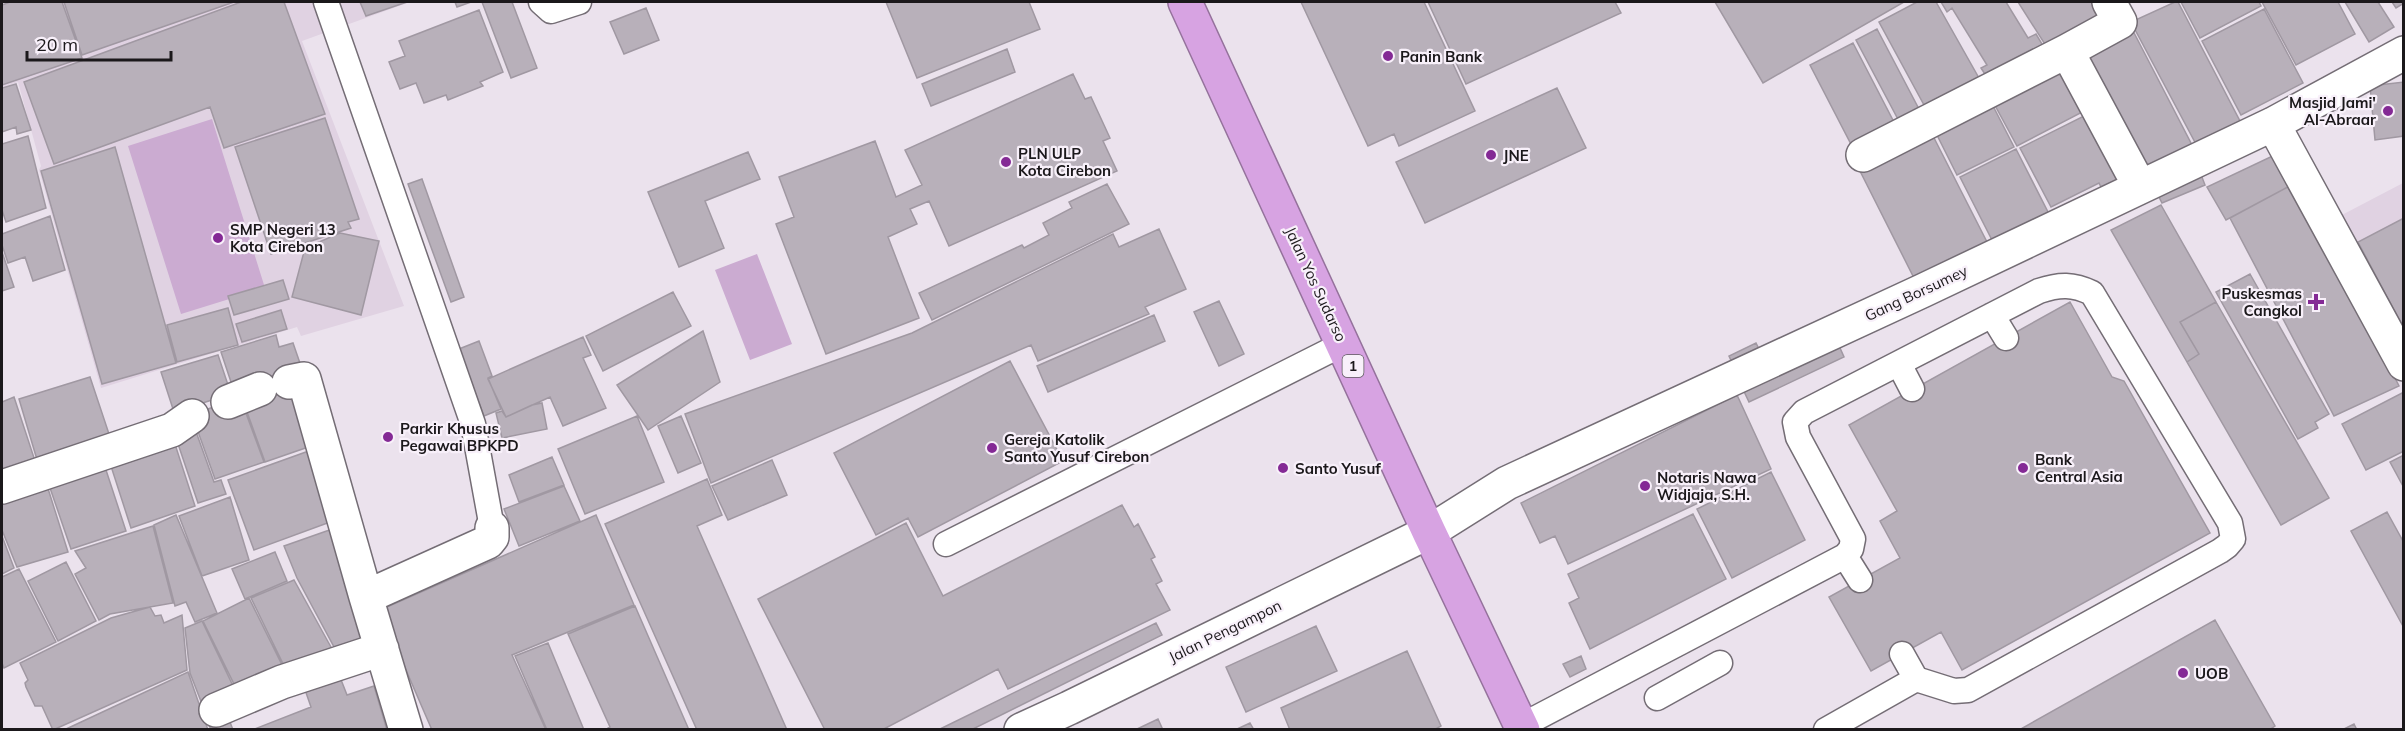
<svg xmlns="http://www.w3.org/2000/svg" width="2405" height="731" viewBox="0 0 2405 731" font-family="Mulish,sans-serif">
<rect width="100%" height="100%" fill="#ebe2ed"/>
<path fill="#e0d2e2" d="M2 2H410L302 41 404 306 301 336 297 327 101 388 39 170 41 166 18 82 2 87Z
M2403 183V336L2338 217Z"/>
<path fill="#cbabd1" d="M212 119 265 288 181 314 128 146Z
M757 254 792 344 750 360 715 270Z"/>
<path fill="#b8b0ba" stroke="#a098a2" stroke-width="1.5" d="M10 2H62L82 58 2 85V5Z
M64 2H234L82 55Z
M241 2H284L325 114 224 148 210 107 54 164 24 82Z
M360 2H407L366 16Z
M455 2H471L457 7Z
M482 2H512L537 68 511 78Z
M886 2H1029L1040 29 917 78Z
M1301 2H1424L1475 111 1399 146 1394 134 1368 146Z
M1428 2H1615L1621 13 1466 84Z
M1715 2H1904L1763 83Z
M1917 2H1936L1984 87 1930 116 1879 22Z
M1941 2H2006L2028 38 2036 34 2045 49 1990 82 1981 68 1987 65 1952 8 1947 12Z
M2018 2H2099L2106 15 2048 49Z
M2175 2H2178L2241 123 2197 146 2131 22Z
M2181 2H2259L2261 6 2200 38Z
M2262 2H2338L2355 34 2296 65Z
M2345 2H2378L2394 27 2369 42Z
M2392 2H2404V3L2396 8Z
M646 8 659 40 624 54 610 22Z
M2264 9 2303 83 2241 115 2202 41Z
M479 10 503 72 480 82 483 86 448 100 446 95 424 103 416 83 400 89 389 62 405 56 399 41Z
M2131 27 2193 147 2138 175 2076 57Z
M1877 29 1921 113 1900 123 1856 40Z
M1853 43 1897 128 1854 150 1810 65Z
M1007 49 1015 72 931 106 922 84Z
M2067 59 2092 107 2017 146 1991 98Z
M1073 74 1085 99 1091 97 1110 138 1103 141 1117 171 949 246 929 201 910 209 917 224 888 237 919 318 826 354 776 224 794 217 779 177 875 141 896 197 922 185 905 150Z
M2404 82V136L2375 140 2370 86Z
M16 84 31 130 17 134 16 127 2 132V88Z
M1557 88 1586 148 1425 223 1396 162Z
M1991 102 2014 147 1957 175 1934 129Z
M2094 111 2128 178 2103 191 2099 183 2051 207 2020 148Z
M325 118 359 219 348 222 351 228 271 254 235 147Z
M1931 132 1989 246 1916 282 1859 169Z
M28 136 46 208 6 222 2 210V144Z
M115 147 176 363 102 384 41 171Z
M2016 149 2050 216 1994 244 1960 177Z
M748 152 760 179 705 201 724 248 679 267 648 192Z
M2281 152 2297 182 2226 220 2207 187Z
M2200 172 2205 185 2162 203 2156 191Z
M422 179 464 297 451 302 408 184Z
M2297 182 2399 386 2334 416 2230 218Z
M1107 184 1129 224 932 320 919 293 1022 245 1024 248 1049 235 1043 223 1072 208 1069 202Z
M2161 205 2216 302 2180 322 2199 354 2187 362 2111 230Z
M50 216 65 270 33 281 25 257 8 263 2 245V234Z
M2404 218V329L2358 242Z
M1159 229 1186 289 1145 307 1149 314 1038 361 1031 345 711 483 685 414 912 333 1113 234 1119 247Z
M340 233 379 241 361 315 292 297 305 248Z
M2 252 14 287 2 291Z
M2250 274 2329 414 2315 422 2318 428 2298 439 2216 292Z
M283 280 289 299 234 315 228 296Z
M673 292 691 326 603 371 586 336Z
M1219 301 1244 354 1219 366 1194 312Z
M2070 302 2112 377 2124 381 2210 533 1962 670 1941 632 1871 671 1829 597 1900 558 1880 521 1897 511 1849 425Z
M2216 302 2329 498 2281 525 2187 362 2199 354 2180 322Z
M228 308 238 345 177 362 167 325Z
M281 310 287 329 242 342 236 324Z
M1154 315 1165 341 1048 392 1037 366Z
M703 331 720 382 648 430 617 385Z
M276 335 279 347 293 343 302 369 234 391 221 352Z
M583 337 591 355 583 358 606 408 563 426 550 397 506 417 488 379Z
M1836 339 1844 357 1749 402 1741 385Z
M479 341 492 376 488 378 501 409 484 416 459 349Z
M1756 343 1762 355 1735 369 1729 356Z
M218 355 231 394 174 412 161 372Z
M1010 361 1063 461 918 537 908 518 876 535 834 453Z
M286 375 317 444 265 462 242 398 258 385Z
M90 377 111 440 38 463 19 399Z
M2404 392V451L2366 470 2342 424Z
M1737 395 1771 469 1568 564 1555 536 1540 543 1521 503Z
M14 397 37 467 2 479V402Z
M240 397 264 462 215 479 192 415Z
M542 403 547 429 502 438 496 413 502 411 506 417 532 405Z
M637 416 664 482 585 514 558 449Z
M681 416 701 463 678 473 658 426Z
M194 426 214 482 221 480 226 494 198 503 174 432Z
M173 438 195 506 131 528 109 460Z
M317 448 341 518 254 550 228 480Z
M2404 455V488L2390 462Z
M552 457 564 485 519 502 509 475Z
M772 460 787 495 728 520 712 486Z
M105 467 126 531 71 549 49 485Z
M1771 472 1805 540 1732 578 1697 509Z
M45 479 68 552 17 567 2 530V493Z
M707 479 722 515 697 526 787 730H697L605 524Z
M564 486 580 521 519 546 504 509Z
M230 497 249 560 202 576 179 516Z
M1122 505 1134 527 1138 524 1155 557 1151 559 1162 581 1156 584 1170 610 1008 689 998 669 882 730H825L758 599 906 523 943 596Z
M2387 512 2404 543V628L2351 531Z
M1693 514 1726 579 1590 649 1569 603 1579 598 1568 574Z
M176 515 217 613 195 622 186 602 175 606 154 525Z
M596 515 634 605 512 655 546 730H432L380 610Z
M153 526 173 603 110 614 99 620 75 574 86 568 75 551Z
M338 527 378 646 340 658 297 578 284 546Z
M2 536 14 568 2 574Z
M275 552 287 581 245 599 232 569Z
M66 562 96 621 58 641 28 581Z
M19 569 56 642 4 668 2 663V577Z
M294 580 337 658 289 676 251 598Z
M249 598 284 669 237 690 203 621Z
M635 606 689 730H605L610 727 568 634Z
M150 607 155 616 161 615 164 623 182 615 187 670 53 730 42 706H35L26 687 25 683 28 680 20 663 111 618Z
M2215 620 2275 726 2269 730H2019Z
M202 621 234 688 202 704 190 673 185 628Z
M1156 623 1162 635 971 730H938Z
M1316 626 1337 671 1246 712 1226 667Z
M548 643 584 730H547L515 656Z
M1407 651 1441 726 1434 730H1290L1281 708Z
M1581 656 1586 669 1570 677 1563 664Z
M188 672 208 730H64Z
M338 672 347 695 374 686 387 730H252L311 707 303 684Z
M227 714 233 730H211L208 722Z
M1158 719 1163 730H1135Z
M1250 723 1254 730H1235Z
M2354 724 2357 730H2342Z"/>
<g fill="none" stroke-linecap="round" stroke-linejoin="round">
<defs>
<path id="lane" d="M326 2 473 424 492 528
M541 2 551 11 579 2
M1992 315 2006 338
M1899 364 1912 389
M946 544 1343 344
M1845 556 1860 580
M1657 698 1720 663
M1521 726 1845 556 1851 549 1853 539 1798 437 1795 422 1804 412 2039 291C2060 284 2073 284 2092 293L2230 523 2233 539 2227 546 2220 551 1968 690 1954 691 1916 679 1902 654
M1826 730 1916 679"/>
<path id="street" d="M2109 2 2120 22 2067 51 2140 187
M2273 124 2404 364
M1863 155 2067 51
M289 382 304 379 366 597 406 730
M228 402 260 389
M2 487 172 430 192 416
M366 597 488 542 492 537V528
M216 710 282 682 382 649
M1021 730 1069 708 1429 532 1507 483 1922 291 2273 124 2404 53"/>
<path id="highway" d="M1185 2 1429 532 1523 730"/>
</defs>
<use href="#lane" stroke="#746d75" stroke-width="27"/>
<use href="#street" stroke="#746d75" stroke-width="36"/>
<use href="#highway" stroke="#95729c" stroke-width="36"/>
<use href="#lane" stroke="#fff" stroke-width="24"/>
<use href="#street" stroke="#fff" stroke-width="33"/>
<use href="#highway" stroke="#d7a3e2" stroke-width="33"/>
</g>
<g fill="#842995" stroke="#f8f0fa" stroke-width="2">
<circle cx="1388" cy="56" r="6"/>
<circle cx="2388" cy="111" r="6"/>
<circle cx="1491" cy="155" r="6"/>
<circle cx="1006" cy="162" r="6"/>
<circle cx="218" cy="238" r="6"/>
<path d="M2313 293h6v6h6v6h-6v6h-6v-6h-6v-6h6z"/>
<circle cx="388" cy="437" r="6"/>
<circle cx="992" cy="448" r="6"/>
<circle cx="1283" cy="468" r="6"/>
<circle cx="2023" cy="468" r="6"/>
<circle cx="1645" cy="486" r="6"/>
<circle cx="2183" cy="673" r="6"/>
</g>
<g text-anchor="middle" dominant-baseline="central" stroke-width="4.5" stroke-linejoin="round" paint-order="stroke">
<rect fill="#f8f0fa" stroke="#5d595e" stroke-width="1.5" x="1342.5" y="355" width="21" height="22" rx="4.5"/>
<g font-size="14" font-weight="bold" fill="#1b181b">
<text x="1353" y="366">1</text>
</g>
<g font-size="15" font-weight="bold" fill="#1b181b" stroke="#f8f0fa" text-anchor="start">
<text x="1400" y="56">Panin Bank</text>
<text x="2376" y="102" text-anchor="end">Masjid Jami'<tspan x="2376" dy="17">Al-Abraar</tspan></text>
<text x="1018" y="153">PLN ULP<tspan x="1018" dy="17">Kota Cirebon</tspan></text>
<text x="1503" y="155">JNE</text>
<text x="230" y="229">SMP Negeri 13<tspan x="230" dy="17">Kota Cirebon</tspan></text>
<text x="2302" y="293" text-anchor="end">Puskesmas<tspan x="2302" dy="17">Cangkol</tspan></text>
<text x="400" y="428">Parkir Khusus<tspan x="400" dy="17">Pegawai BPKPD</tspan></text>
<text x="1004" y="439">Gereja Katolik<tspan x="1004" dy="17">Santo Yusuf Cirebon</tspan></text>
<text x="2035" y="459">Bank<tspan x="2035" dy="17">Central Asia</tspan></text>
<text x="1295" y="468">Santo Yusuf</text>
<text x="1657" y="477">Notaris Nawa<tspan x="1657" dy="17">Widjaja, S.H.</tspan></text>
<text x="2195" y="673">UOB</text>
</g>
<g font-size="15" fill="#1b181b" stroke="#f8f0fa">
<text transform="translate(1316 284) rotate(65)">Jalan Yos Sudarso</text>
<text transform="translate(1916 293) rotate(-25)">Gang Borsumey</text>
<text transform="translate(1225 631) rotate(-26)">Jalan Pengampon</text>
</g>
</g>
<rect width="2405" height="731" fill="none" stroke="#1b181b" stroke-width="6"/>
<path d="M27 51v9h144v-9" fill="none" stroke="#1b181b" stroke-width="3"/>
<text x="36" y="51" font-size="18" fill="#1b181b" stroke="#f8f0fa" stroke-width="4.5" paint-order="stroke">20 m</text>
</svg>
